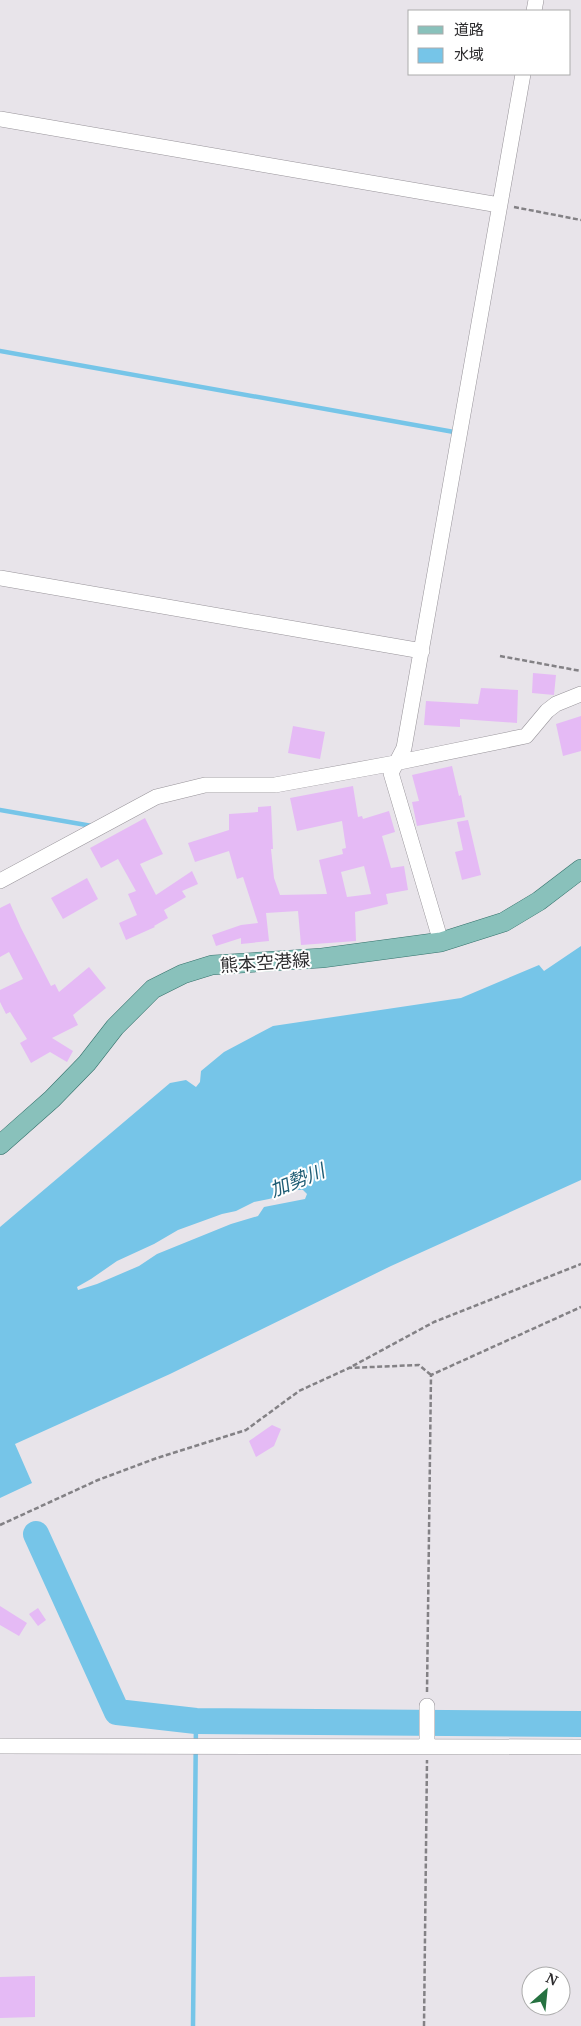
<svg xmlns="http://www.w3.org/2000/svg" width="581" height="2026" viewBox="0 0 581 2026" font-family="'Noto Serif','Noto Sans JP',serif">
<rect width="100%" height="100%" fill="#e8e4ea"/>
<path fill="#76c5e8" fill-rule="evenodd" d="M581 946V1180L391 1266 170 1374 15 1444 32 1483 0 1498V1227L170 1083 186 1080 196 1087 200 1082 201 1071 224 1052 273 1026 461 998 539 965 544 971ZM298 1190H303L307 1194 305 1199 264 1207 258 1216 231 1224 157 1254 139 1266 97 1284 78 1290 77 1287 91 1279 117 1261 154 1244 178 1230 222 1214 236 1211 254 1202 269 1199 282 1195 287 1191Z"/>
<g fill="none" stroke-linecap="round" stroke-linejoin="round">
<path stroke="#76c5e8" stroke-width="4.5" d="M0 351 454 432
M0 810 92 826
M193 2026 196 1721"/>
<path stroke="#76c5e8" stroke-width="26" d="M36 1534 117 1712 196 1721 581 1724"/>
</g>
<path fill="#e5baf5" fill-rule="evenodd" d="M533 673 556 675 554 695 532 693Z
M481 688 518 690 517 723 460 719V727L424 725 426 701 478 704Z
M581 716V751L563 756 556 724Z
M293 726 325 732 320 759 288 753Z
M452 766 459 796 461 795 465 817 417 826 412 802 419 801 412 775Z
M353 786 358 817 362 816 363 819 389 811 395 832 382 836 391 868 404 866 408 890 386 894 388 904 355 912 356 941 301 945 298 911 266 913 269 941 241 944V938L216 946 212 935 241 925 258 923 243 877 237 879 229 851 195 862 188 843 229 830V814L258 812V807L271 806 273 849H271L274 878 280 895 327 894 319 860 343 854 342 849 346 848 342 821 297 831 290 798ZM364 866 371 894 347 897 341 872Z
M145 818 163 854 140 864 156 895 192 871 198 884 182 891 186 897 164 910 168 918 154 926 155 927 126 940 119 923 137 915 128 894 136 891 118 859 101 868 90 848Z
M468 820 481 875 462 880 455 852 463 850 457 822Z
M87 878 98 899 63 919 51 898Z
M10 903 21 928 51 986 55 984 59 992 89 967 106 988 73 1015 78 1025 52 1038 73 1051 67 1062 50 1052 31 1063 20 1043 27 1039 10 1012 6 1014 0 1002V990L23 979 9 952 0 957V908Z
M272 1425 281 1429 274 1446 256 1457 249 1441Z
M0 1606 27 1623 19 1636 0 1625Z
M38 1608 46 1620 38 1626 29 1614Z
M35 1976V2017L0 2018V1977Z"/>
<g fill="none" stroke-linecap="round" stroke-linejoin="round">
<defs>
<path id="minor" d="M534 11 536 0
M0 119 499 205
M0 578 422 651
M0 881 156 797 205 785H275L395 763 526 736 547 711 556 704 581 694
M441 942 391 773 404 748 523 74
M427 1706V1746
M0 1746 581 1747"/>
<path id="major" d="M0 1145 52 1099 87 1063 115 1027 153 989 183 974 212 965 322 958 441 942 504 922 539 901 581 869"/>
</defs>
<use href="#minor" stroke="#98949a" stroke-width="16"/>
<use href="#major" stroke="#35726c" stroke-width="20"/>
<path stroke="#838185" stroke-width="2.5" stroke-dasharray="5 2.5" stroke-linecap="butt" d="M514 207 581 220
M500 656 581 671
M431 1375 419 1365 349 1368 434 1322 581 1264
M0 1525 98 1480 157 1458 246 1430 299 1391 349 1368
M427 1692 431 1375 581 1307
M424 2026 427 1760"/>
<use href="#minor" stroke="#fff" stroke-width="15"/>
<use href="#major" stroke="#89c1bb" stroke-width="19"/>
</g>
<g text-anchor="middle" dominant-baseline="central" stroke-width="4" stroke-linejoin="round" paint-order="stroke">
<g font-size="18" fill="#2d2c2e" stroke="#fff">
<text transform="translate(265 962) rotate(-4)">熊本空港線</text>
</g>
<g font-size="19" font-style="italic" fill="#1f5d75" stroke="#fff">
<text transform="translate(297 1180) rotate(-22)">加勢川</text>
</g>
</g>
<rect x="408" y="10" width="162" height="65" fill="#ffffff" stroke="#ababab"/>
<rect x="418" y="26" width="25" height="8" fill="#89c1bb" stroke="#ababab"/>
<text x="454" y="35" font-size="15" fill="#2d2c2e">道路</text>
<rect x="418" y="48" width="25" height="15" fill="#76c5e8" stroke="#ababab"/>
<text x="454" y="60" font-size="15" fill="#2d2c2e">水域</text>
<g transform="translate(546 1991) rotate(27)"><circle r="24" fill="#ffffff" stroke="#ababab"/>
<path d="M0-4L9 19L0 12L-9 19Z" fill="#267241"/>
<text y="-8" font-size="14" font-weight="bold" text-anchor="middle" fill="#2d2c2e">N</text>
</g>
</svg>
